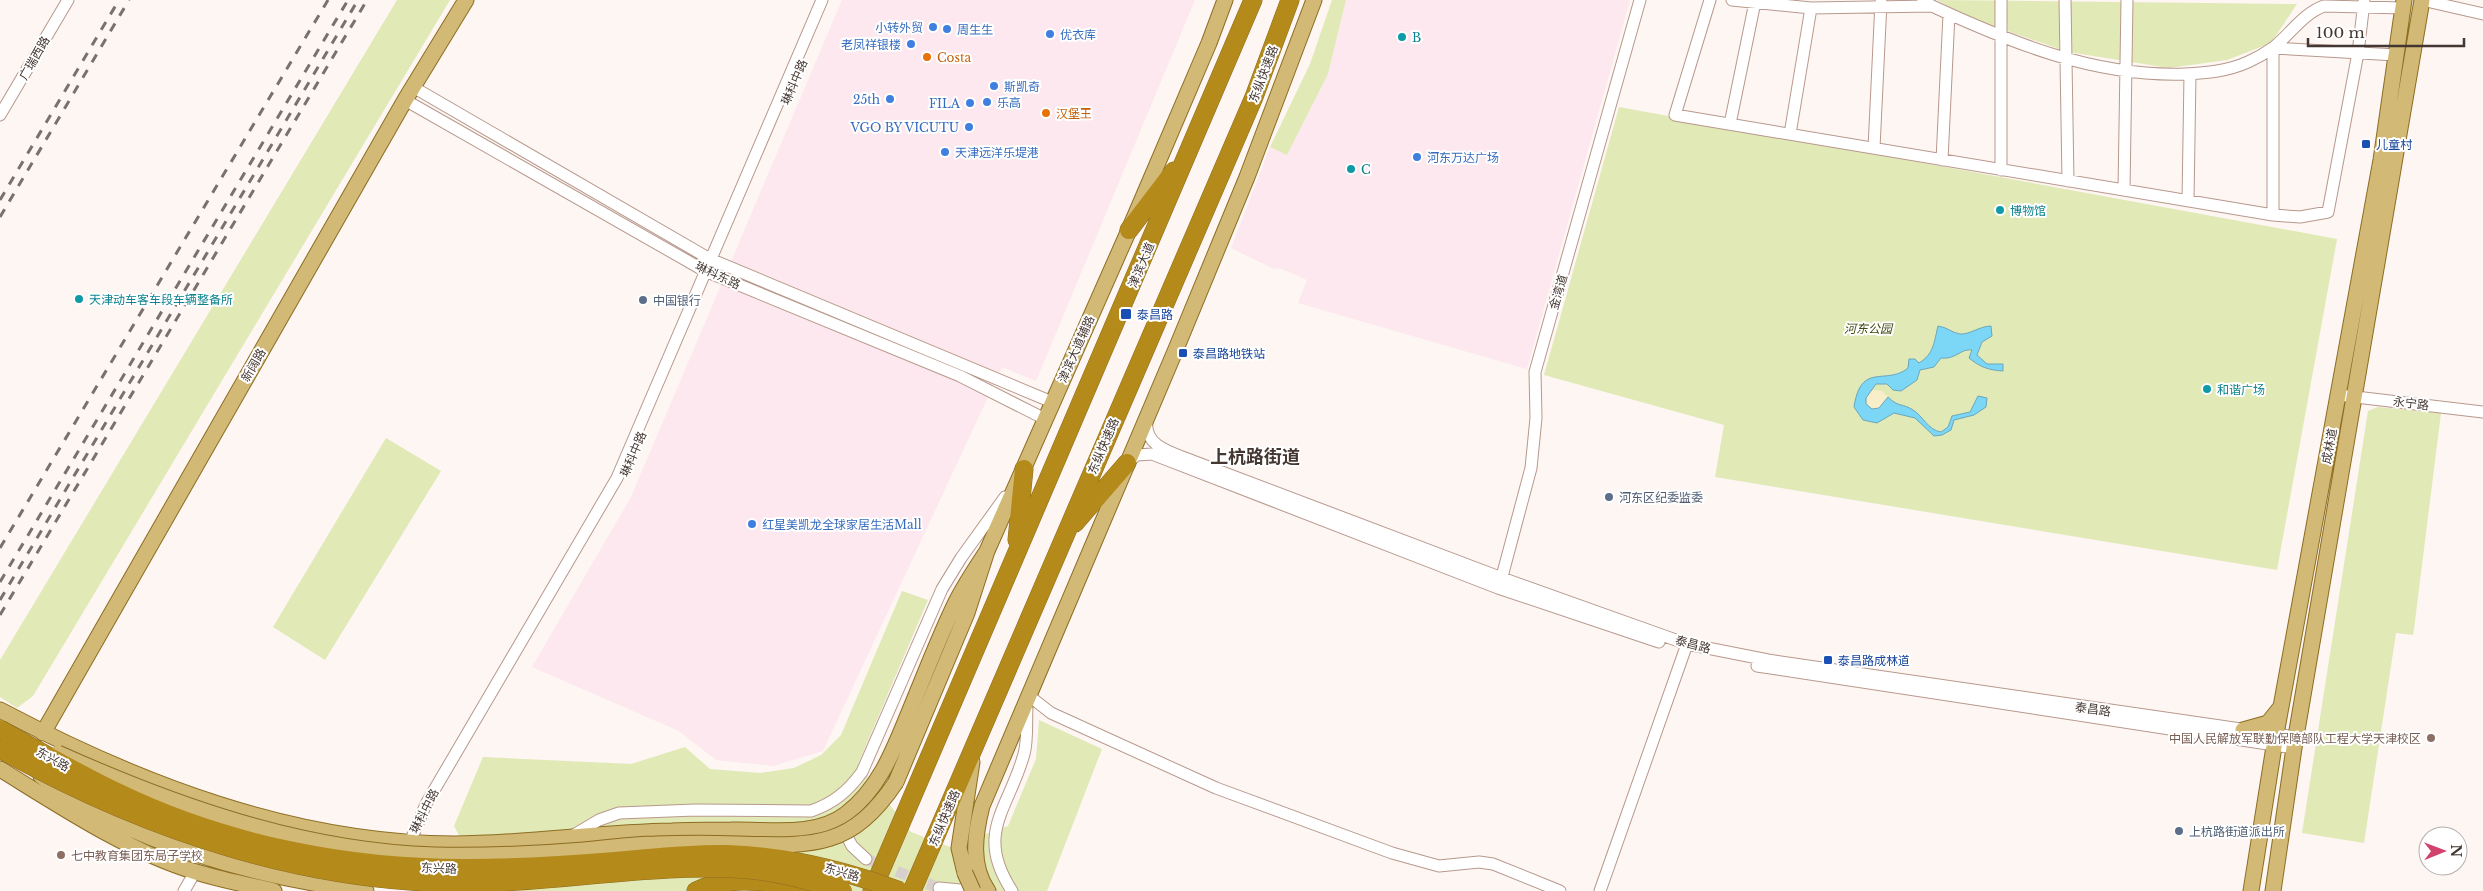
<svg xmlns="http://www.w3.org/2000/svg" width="2483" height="891" viewBox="0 0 2483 891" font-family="'Libre Baskerville','Noto Sans SC',serif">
<rect width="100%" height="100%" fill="#fdf6f3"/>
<path fill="#fce8ee" d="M842 0H1195L1036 381 1002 367 823 751 773 766 716 760 679 731 532 667 631 497Z
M1346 0H1630L1527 369 1298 303 1307 280 1282 269 1272 268 1231 248 1270 147 1287 155 1328 74Z"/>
<path fill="#e1e9b6" d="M397 0H450L33 696 17 708 0 697V660Z
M1332 0H1346L1328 74 1287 155 1270 147 1310 64Z
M1937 0 2297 4 2271 43 2227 60 2169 68 2068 52 1967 17Z
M1619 107 2337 239 2277 570 1715 477 1724 425 1544 375Z
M2378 407 2441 413 2414 629 2413 635 2396 633 2364 843 2302 833 2368 411Z
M386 438 441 471 325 660 273 627Z
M902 591 928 600 858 764 911 832 950 847 1008 826 1036 759 1039 720 1102 749 1047 891H489L454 826 483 757 631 764 685 747 710 769 760 773 794 768 821 755 841 735Z"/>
<path fill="#f8eec9" d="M1871 390 1882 391 1888 397 1879 408 1872 409C1864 402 1866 399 1871 390Z"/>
<path fill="#7cd6f6" stroke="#6ba6bb" d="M1938 326C1947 327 1952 333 1960 334 1969 335 1980 326 1991 326L1992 336 1982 342 1977 355 1987 364H2003V371C1988 370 1980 367 1969 358L1972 350C1961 348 1956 360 1941 358L1934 367 1920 370 1917 380 1901 391 1893 390 1887 384H1876L1866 398V404L1872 409 1879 408 1888 397C1899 408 1903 403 1913 410 1923 416 1928 430 1941 432L1948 427 1952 416 1970 412 1978 396 1987 398 1986 407 1974 415 1954 420 1951 430 1942 435 1934 436 1915 418 1894 413 1877 423 1863 420 1854 407C1861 361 1886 386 1908 368L1909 359H1915L1919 363C1934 354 1934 342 1938 326Z"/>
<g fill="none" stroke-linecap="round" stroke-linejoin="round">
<path stroke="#d8d0cc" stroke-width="11" stroke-dasharray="11 5.5" stroke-linecap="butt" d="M866 859 939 888"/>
<defs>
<path id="minor" d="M1710 0 1675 115 2273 215V48L2396 55
M1732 0 1811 8 1932 6
M1923 0 1932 6C2012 43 2095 77 2185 74 2207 73 2228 71 2248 62 2257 58 2267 52 2274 47 2291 33 2304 13 2324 6L2403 8
M2065 0 2068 181
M2422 0 2483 14
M413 87 710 259 1052 402
M405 100 705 271 960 376 1045 419
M0 115 68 0
M1730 124 1755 2
M1790 134 1811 8
M1874 148 1881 2
M1942 160 1949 14
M2001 170V0
M2124 190 2127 0
M2188 201 2190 74
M2273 215 2300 217 2328 212 2358 53 2364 2
M2339 395 2483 412
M1147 420C1143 447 1173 453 1193 461L1502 578 1687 644 1768 660 2296 737
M1127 463 1137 455 1152 454 1498 588 1659 642
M1500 584 1531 468 1536 418 1535 372 1640 0
M1757 666 2294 748
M1028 695 1051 713 1216 788 1392 853 1439 866 1479 862 1493 864 1560 891
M841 825 852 846 866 859
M572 836 599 820 619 813 695 810 811 811C834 803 848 791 862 772L942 589 961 558 1005 497
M408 847 426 804 617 478 822 0
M939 888 960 890 979 885
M184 891 195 872
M1012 891C974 833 1009 809 1024 754 1028 740 1026 722 1027 708
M1600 891 1687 644"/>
<path id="major" d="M0 710C140 784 293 843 454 844 527 844 599 832 672 831 692 830 711 830 731 830 768 829 815 838 846 814 880 788 894 749 910 710 925 674 939 637 956 602 965 584 976 568 987 551
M2243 730 2268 723 2280 708
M43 733 405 100 466 0
M0 769C60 806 129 852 196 872 222 880 248 885 274 891
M41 776C126 843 260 878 366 891
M896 782 967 613 987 551 1129 230 1209 43 1225 0
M965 873 959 848 972 762
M988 891C970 865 975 834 982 806L1176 349 1247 177 1314 0
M2251 891 2276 734 2381 160 2404 0
M2273 891 2294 748 2422 0"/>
<path id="highway" d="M1129 230 1174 171
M1075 523 1127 463
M1017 540 1024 469
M696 891C730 874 773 883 809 887
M872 891 1253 0
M912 891 1254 97 1290 0"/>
</defs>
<use href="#minor" stroke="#b8988c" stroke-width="13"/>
<use href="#major" stroke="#8d6d22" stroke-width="17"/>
<use href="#highway" stroke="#8d6d22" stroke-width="19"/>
<use href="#minor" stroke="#fff" stroke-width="11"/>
<use href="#major" stroke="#d2b976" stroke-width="15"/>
<use href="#highway" stroke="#b48a1a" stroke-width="18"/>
<path stroke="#7b706b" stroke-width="3" stroke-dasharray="9 9" stroke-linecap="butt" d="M0 200 119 0
M0 217 129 0
M0 548 328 0
M0 582 348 0
M0 600 358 0
M0 615 367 0"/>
<defs>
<path id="major-bridge" d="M58 753C176 806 303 851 435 855 485 856 535 854 584 850 608 848 631 844 655 844 683 843 711 843 739 844 813 846 851 849 896 782
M965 873 973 891"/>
<path id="highway-bridge" d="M0 729C39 751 79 774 119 793 227 845 351 869 470 868 518 868 566 865 615 861 652 858 689 853 727 854 787 856 844 870 900 891
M0 749C146 831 310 886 478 883 570 881 662 862 753 870 784 873 813 882 843 891"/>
</defs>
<use href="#major-bridge" stroke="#8d6d22" stroke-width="17" stroke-linecap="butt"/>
<use href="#highway-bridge" stroke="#8d6d22" stroke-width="19" stroke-linecap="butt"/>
<use href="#major-bridge" stroke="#d2b976" stroke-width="15"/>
<use href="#highway-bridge" stroke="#b48a1a" stroke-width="18"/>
</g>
<g fill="#3f7fe0" stroke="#fff" stroke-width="2">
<circle cx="933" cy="27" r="5"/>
<circle cx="947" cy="29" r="5"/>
<circle cx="1050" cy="34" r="5"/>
<circle cx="911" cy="44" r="5"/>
<circle cx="994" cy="86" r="5"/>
<circle cx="890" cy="99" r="5"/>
<circle cx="987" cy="102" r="5"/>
<circle cx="970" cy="103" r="5"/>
<circle cx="969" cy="127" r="5"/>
<circle cx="945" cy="152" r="5"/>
<circle cx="1417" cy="157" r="5"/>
<circle cx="752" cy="524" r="5"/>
</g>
<g fill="#0f9aa8" stroke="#fff" stroke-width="2">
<circle cx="1402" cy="37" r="5"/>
<circle cx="1351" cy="169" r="5"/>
<circle cx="2000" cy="210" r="5"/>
<circle cx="79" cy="299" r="5"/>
<circle cx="2207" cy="389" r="5"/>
</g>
<g fill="#e8710a" stroke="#fff" stroke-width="2">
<circle cx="927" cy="57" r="5"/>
<circle cx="1046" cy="113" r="5"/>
</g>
<g fill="#1a4fb4" stroke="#fff" stroke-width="2">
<rect x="2361" y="139" width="10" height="10" rx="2.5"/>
<rect x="1120" y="308" width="12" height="12" rx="2.5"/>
<rect x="1178" y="348" width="10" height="10" rx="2.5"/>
<rect x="1823" y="655" width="10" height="10" rx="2.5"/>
</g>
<g fill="#5c6f8a" stroke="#fff" stroke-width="2">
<circle cx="643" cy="300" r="5"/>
<circle cx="1609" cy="497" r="5"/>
<circle cx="2179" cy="831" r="5"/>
</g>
<g fill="#8d6e63" stroke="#fff" stroke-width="2">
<circle cx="2431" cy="738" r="5"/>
<circle cx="61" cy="855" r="5"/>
</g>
<g text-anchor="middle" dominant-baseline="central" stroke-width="4" stroke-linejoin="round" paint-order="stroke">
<g font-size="12" fill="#366cbe" stroke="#fff" text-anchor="start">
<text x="923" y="27" text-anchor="end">小转外贸</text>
<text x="957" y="29">周生生</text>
<text x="1060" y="34">优衣库</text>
<text x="901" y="44" text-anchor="end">老凤祥银楼</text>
<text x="1004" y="86">斯凯奇</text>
<text x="880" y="99" text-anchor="end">25th</text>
<text x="997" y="102">乐高</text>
<text x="960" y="103" text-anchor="end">FILA</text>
<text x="959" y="127" text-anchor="end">VGO BY VICUTU</text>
<text x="955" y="152">天津远洋乐堤港</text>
<text x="1427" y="157">河东万达广场</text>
<text x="762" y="524">红星美凯龙全球家居生活Mall</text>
</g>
<g font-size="12" fill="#0d838f" stroke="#fff" text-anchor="start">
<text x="1412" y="37">B</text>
<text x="1361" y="169">C</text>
<text x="2010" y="210">博物馆</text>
<text x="89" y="299">天津动车客车段车辆整备所</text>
<text x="2217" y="389">和谐广场</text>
</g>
<g font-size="12" fill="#c56008" stroke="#fff" text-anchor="start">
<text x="937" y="57">Costa</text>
<text x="1056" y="113">汉堡王</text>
</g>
<g font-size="12" fill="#443732" stroke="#fff">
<text transform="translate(34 58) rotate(-60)">广瑞西路</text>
<text transform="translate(1263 74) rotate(-69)">东纵快速路</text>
<text transform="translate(794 82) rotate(-67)">琳科中路</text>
<text transform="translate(1141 265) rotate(-67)">津滨大道</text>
<text transform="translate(718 275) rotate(25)">琳科东路</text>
<text transform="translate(1558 292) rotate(-74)">金湾道</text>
<text transform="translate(1076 349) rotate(-66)">津滨大道辅路</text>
<text transform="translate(253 365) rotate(-60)">新阔路</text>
<text transform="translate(2411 403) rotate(7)">永宁路</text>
<text transform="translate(1103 446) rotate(-67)">东纵快速路</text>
<text transform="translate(2329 446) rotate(-79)">成林道</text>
<text transform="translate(633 454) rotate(-67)">琳科中路</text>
<text transform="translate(1693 644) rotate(15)">泰昌路</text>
<text transform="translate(2093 709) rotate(8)">泰昌路</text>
<text transform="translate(53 759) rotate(29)">东兴路</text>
<text transform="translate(424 811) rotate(-63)">琳科中路</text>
<text transform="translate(944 818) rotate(-67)">东纵快速路</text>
<text transform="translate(439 868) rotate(2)">东兴路</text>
<text transform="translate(842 872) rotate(16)">东兴路</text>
</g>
<g font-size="12" fill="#164399" stroke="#fff" text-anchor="start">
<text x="2376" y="144">儿童村</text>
<text x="1137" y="314">泰昌路</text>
<text x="1193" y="353">泰昌路地铁站</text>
<text x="1838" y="660">泰昌路成林道</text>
</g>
<g font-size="12" fill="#4e5e75" stroke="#fff" text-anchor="start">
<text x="653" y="300">中国银行</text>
<text x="1619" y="497">河东区纪委监委</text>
<text x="2189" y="831">上杭路街道派出所</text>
</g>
<g font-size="12" font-style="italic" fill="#434911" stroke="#fff">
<text x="1868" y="328">河东公园</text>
</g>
<g font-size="12" fill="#785e54" stroke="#fff" text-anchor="end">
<text x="2421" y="738">中国人民解放军联勤保障部队工程大学天津校区</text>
<text x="71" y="855" text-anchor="start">七中教育集团东局子学校</text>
</g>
<g font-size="18" font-weight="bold" fill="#443732" stroke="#fff">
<text x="1255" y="457">上杭路街道</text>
</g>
</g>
<g transform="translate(2443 851) rotate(89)"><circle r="24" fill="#ffffff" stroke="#b4afad"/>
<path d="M0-4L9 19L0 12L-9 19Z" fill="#d1436d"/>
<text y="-8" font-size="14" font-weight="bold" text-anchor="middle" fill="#443732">N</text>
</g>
<path d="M2308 38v8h156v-8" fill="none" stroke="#443732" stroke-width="2.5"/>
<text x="2316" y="38" font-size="15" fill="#443732" stroke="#ffffff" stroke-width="4" paint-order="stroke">100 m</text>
</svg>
